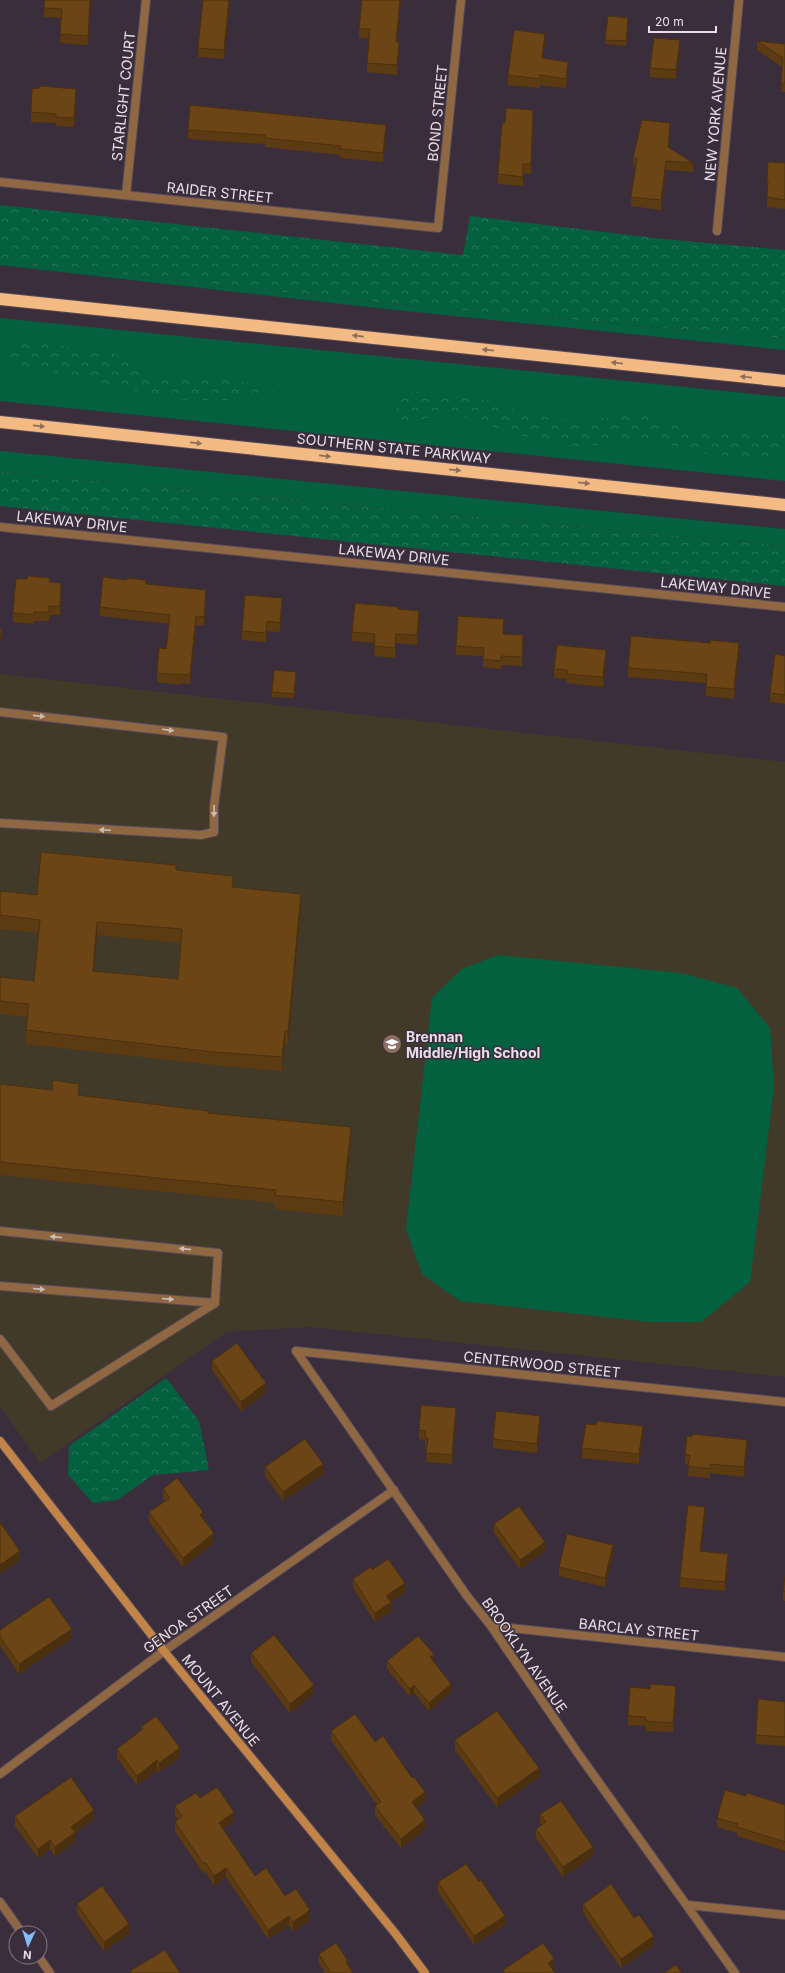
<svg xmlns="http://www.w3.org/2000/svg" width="785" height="1973" viewBox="0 0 785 1973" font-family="Inter,sans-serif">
<defs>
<pattern id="forest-crowns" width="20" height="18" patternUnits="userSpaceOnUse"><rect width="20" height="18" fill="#04613f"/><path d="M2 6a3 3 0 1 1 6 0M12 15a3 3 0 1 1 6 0" fill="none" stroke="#29775b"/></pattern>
</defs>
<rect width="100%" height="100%" fill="#3b2e3c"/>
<path fill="#423a29" d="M0 674 785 762V1377L310 1327 227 1332 40 1463 0 1406Z"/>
<path fill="#04613f" d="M0 261 412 306 785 338V350L368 307 0 265Z
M0 318 785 397V481L0 401Z
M0 451 785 529V546L0 472Z
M498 955 681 973 737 988 770 1028 774 1087 750 1282 701 1322H650L460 1301 422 1274 406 1229 432 998 462 969Z"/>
<path fill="url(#forest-crowns)" d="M0 205 463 255 470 216 663 239 785 250V338L412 306 0 261Z
M26 341 111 352 156 376 219 374 281 394 217 401 171 399 87 379 1 362Z
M405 391 467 394 529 415 581 421 643 414 697 430H776L785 436V449L777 451 762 460 702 453 647 439 576 447 519 435 452 413 389 426Z
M0 472 785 546V586L0 506Z
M166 1378 199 1421 209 1470 153 1475 117 1500 93 1503 68 1475 69 1446Z"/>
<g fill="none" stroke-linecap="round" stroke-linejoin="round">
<defs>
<path id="lane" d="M0 712 223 737 214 806V832L201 835 0 823
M0 1231 218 1253 215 1303 0 1286
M0 1339 51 1406 215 1303"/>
<path id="street" d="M0 182 438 228 461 0
M126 195 146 0
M717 231 739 0
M0 527 785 607
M296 1351 467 1596 491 1626 577 1752 735 1973
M296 1351 785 1402
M491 1626 785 1657
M0 1774 164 1651 394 1490
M0 1902 22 1933
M688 1905 785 1915
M39 1957 50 1973"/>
<path id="secondary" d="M0 1441 164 1651 395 1933 425 1973"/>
<path id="highway" d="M0 299 785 381
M0 422 785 505"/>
</defs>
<use href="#lane" stroke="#574a58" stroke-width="10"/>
<use href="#street" stroke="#574a58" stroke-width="10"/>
<use href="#secondary" stroke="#574a58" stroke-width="10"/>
<use href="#highway" stroke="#574a58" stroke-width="14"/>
<use href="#lane" stroke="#8f6843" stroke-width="8"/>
<use href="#street" stroke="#8f6843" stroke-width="8"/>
<use href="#secondary" stroke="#c38447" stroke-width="8"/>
<use href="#highway" stroke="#f4ba84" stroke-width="12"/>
</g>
<path fill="#5c3b12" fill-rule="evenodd" d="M91 0 88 45 60 43 61 18 44 17V8Z
M230 0 224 59 198 57V48Z
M401 0 397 42 399 51 397 75 367 72V63L369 38H359V29Z
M628 23 626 46 605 44V40Z
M757 41 785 44V92H781L782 67 757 50Z
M545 43 543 59 568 71 566 88 540 85V88L508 85V75Z
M680 49 676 79 650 77V68Z
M76 98 74 127 56 126V123L31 122V112Z
M533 120 531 174 523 173V186L498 184V174L505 123Z
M188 130 386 134 383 162 340 158V155L265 147V144L188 139Z
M670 132 669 148 693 163V172L666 170 661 210 631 206V197L636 167H633V158Z
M785 163V209L767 207V181Z
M50 582 61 592 60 615H49V621H34V624L13 622V613Z
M146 584 206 599 204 626 196 625 190 684 180 683V685L157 682V673L166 649 169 624 100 616V607Z
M282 607 280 632 267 631 266 642 242 640V631Z
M398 609 419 620 417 645 396 643 395 658 374 656 375 643 352 641V632Z
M504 627 503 634 523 643 522 666 501 665V669L483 667V656L456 655V646Z
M739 652 734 699 706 696V683L628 677V668Z
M785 656V704L770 702V693Z
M606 659 603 687 567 683V679L554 678V669Z
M296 676 294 698 272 697V692Z
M176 870 301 908 288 1044H285L282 1071 214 1065 26 1044V1030L27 1017 0 1014V977L34 981 39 933 0 929V891L37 895ZM97 935 181 943 178 979 94 971Z
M0 1084 208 1113 351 1141 343 1216 275 1209V1203L0 1175Z
M212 1361 266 1393 241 1411 212 1370Z
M456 1417 452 1464 426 1462 427 1447H425V1440L419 1439V1430Z
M596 1425 643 1436 639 1464 582 1458V1448Z
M540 1426 537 1453 493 1448V1439Z
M747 1449 744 1477 710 1473V1478L688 1476 689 1464H685V1455Z
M265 1467 323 1474 283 1501 265 1476Z
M163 1489 203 1518 214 1543 183 1567 149 1522V1512L165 1501 163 1498Z
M705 1516 701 1551 728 1564 725 1591 680 1587V1578Z
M494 1524 545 1551 520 1569 494 1533Z
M613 1554 605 1587 559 1576V1567Z
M372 1570 405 1592 391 1602V1612L375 1622 353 1588V1579Z
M785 1576V1601H783V1591Z
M0 1630 72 1638 19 1674 0 1646Z
M251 1653 314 1694 290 1713 251 1662Z
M387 1661 434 1662 451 1692 429 1711 414 1693 410 1697 387 1669Z
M676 1695 673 1732 646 1731V1726L628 1725V1716Z
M785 1702V1746L756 1744V1735Z
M141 1727 180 1757 159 1772 157 1770 137 1785 117 1758V1749L141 1730Z
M331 1731 375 1742 425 1801 416 1808 425 1829 401 1848 375 1815V1806L377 1805 331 1740Z
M455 1740 539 1777 497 1807 455 1750Z
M746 1796 785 1805V1851L737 1836V1833L717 1827V1818Z
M200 1798 234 1821 223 1829 255 1876 285 1896 310 1920 293 1932 289 1925 268 1939 226 1877 214 1886 206 1872 203 1873 175 1831V1822L178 1819 175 1816V1806Z
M540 1814 593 1856 563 1877 536 1838V1829L542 1825 540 1824Z
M15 1816 94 1819 75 1833V1842L55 1856 50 1849 38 1858 15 1826Z
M438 1882 505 1925 474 1945 438 1892Z
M77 1904 129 1934 104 1951 77 1913Z
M583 1904 654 1945 621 1968 583 1913Z
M319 1954 348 1965 353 1973H325L319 1963Z"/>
<path fill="#4b300f" d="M90 0H91L88 45V36Z
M229 0H230L224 59V50Z
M400 0H401L396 51V42Z
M545 34V43L542 68V58Z
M680 40V49L676 79V70Z
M399 42V51L397 75V65Z
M568 62V71L566 88V79Z
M76 89V98L74 127V118Z
M533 110V120L531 174V164Z
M670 123V132L668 156V147Z
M386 125V134L383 162V153Z
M666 161V170L661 210V200Z
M61 583V592L60 615V606Z
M206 590V599L204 626V617Z
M282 598V607L280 632V623Z
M419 611V620L417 645V635Z
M196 616V625L190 684V675Z
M267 621V631L266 642V633Z
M396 634V643L395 658V648Z
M739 643V652L734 699V689Z
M606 650V659L603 687V677Z
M301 894V908L288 1044V1031Z
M97 922V935L93 984V971Z
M285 1031V1044L282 1071V1057Z
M351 1127V1141L343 1216V1202Z
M266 1383V1393L241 1411V1402Z
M456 1408V1417L452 1464V1455Z
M540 1416V1426L537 1453V1444Z
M643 1426V1436L639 1464V1454Z
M747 1440V1449L744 1477V1467Z
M323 1464V1474L283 1501V1492Z
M705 1507V1516L700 1561V1551Z
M203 1512V1522L200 1515Z
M214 1533V1543L183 1567V1558Z
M545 1542V1551L520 1569V1560Z
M613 1545V1554L605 1587V1578Z
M20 1551V1560L0 1574V1565Z
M728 1554V1564L725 1591V1582Z
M405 1583V1592L386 1605V1596Z
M391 1602V1612L375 1622V1613Z
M72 1629V1638L19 1674V1664Z
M434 1654V1662L430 1657Z
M451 1684V1692L429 1711V1703Z
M314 1685V1694L290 1713V1704Z
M414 1685V1693L410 1697V1689Z
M676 1686V1695L673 1732V1723Z
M180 1748V1757L159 1772V1763Z
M157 1760V1770L137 1785V1776Z
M539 1768V1777L497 1807V1798Z
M425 1792V1801L412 1811V1802Z
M94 1810V1819L75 1833V1842L55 1856V1847L71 1827Z
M234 1812V1821L219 1832V1823Z
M425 1820V1829L401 1848V1839Z
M50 1840V1849L38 1858V1849Z
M593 1847V1856L563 1877V1867Z
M226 1868V1877L214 1886V1876Z
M310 1910V1920L293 1932V1922Z
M289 1916V1925L268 1939V1930Z
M505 1916V1925L474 1945V1936Z
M129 1924V1934L104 1951V1942Z
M654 1936V1945L621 1968V1959Z
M554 1959V1968L548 1972V1963Z"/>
<path fill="#6b4515" stroke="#4b300f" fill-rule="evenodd" d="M45 0H90L88 36 60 34 62 9 44 8Z
M203 0H229L224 50 198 48Z
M362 0H400L396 42H399L397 65 367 63 370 29H359Z
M608 16 628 18 626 41 605 40Z
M514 30 545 34 542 58 568 62 566 79 540 75V79L508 75Z
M654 38 680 40 676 70 650 68Z
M757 41 785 44V83H781L783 58Z
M40 86 76 89 74 118 56 117V114L31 112 32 89 39 88Z
M190 105 386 125 383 153 340 149 341 146 265 138V135L188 130Z
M506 108 533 110 531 164H523V177L498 174 502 123H505Z
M642 120 670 123 668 147 693 163 666 161 661 200 631 197 637 158H633Z
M768 162 785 163V200L767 197 768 181H767Z
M28 576 50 578 49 582 61 583 60 606H49V612H34V615L13 613 16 579H27Z
M103 577 127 580V578L146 580V584L206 590 204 617 196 616 190 675 180 674V675L157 673 159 648 166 649 170 615 100 607Z
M245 595 282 598 280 623 267 621 266 633 242 631Z
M355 603 398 607V609L419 611 417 635 396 634 395 648 374 646 375 634 352 632Z
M458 616 504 619 503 634 523 635 522 657 501 656V661L483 659 484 648 456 646Z
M0 629H2L0 641Z
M631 636 710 643V640L739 643 734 689 706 687 707 674 628 668Z
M557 645 606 650 603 677 567 674V670L554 669Z
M775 654 785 656V695L770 693Z
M274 670 296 672 294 694 272 692Z
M41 852 176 865V870L233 876 232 887 301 894 288 1031H285L282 1057 214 1052 26 1030 29 1004 0 1001V977L34 981 40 920 0 915V891L37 895ZM97 922 182 929 178 979 93 971Z
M53 1080 79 1084 78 1095 208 1111V1113L351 1127 343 1202 275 1195 276 1190 0 1162V1084L52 1090Z
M237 1343 266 1383 241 1402 212 1361Z
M421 1405 456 1408 452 1455 426 1453 428 1438H425V1431L419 1430Z
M496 1411 540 1416 537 1444 493 1439Z
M597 1421 643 1426 639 1454 582 1448 586 1424 596 1425Z
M692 1434 747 1440 744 1467 710 1464V1469L688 1466 690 1455H685L687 1436 692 1437Z
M305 1439 323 1464 283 1492 265 1467Z
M177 1478 203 1512 200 1515 214 1533 183 1558 149 1512 170 1498 163 1489Z
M688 1505 705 1507 700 1551 728 1554 725 1582 680 1578Z
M519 1506 545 1542 520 1560 494 1524Z
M0 1522 20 1551 0 1565Z
M567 1534 613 1545 605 1578 559 1567Z
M388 1559 405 1583 386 1596 391 1602 375 1613 353 1579 371 1567 372 1570Z
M785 1576V1592L783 1591Z
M49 1597 72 1629 19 1664 0 1637V1630Z
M274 1635 314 1685 290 1704 251 1653Z
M418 1636 434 1654 430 1657 451 1684 429 1703 414 1685 410 1689 387 1661Z
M651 1684 676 1686 673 1723 646 1721V1717L628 1716 630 1687 650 1689Z
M758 1699 785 1702V1737L756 1735Z
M497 1711 539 1768 497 1798 455 1740Z
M355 1714 375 1742 383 1736 412 1778 414 1777 425 1792 412 1802 425 1820 401 1839 375 1806 381 1802 331 1731Z
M156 1716 180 1748 159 1763 157 1760 137 1776 117 1749 143 1729 141 1727Z
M71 1777 94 1810 71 1827 75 1832 55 1847 50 1840 38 1849 15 1816Z
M217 1787 234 1812 219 1823 255 1876 266 1868 285 1896 296 1889 310 1910 293 1922 289 1916 268 1930 226 1868 214 1876 206 1863H203L175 1822 182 1816 175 1806 196 1793 200 1798Z
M725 1790 746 1796 747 1793 785 1805V1842L737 1827 738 1824 717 1818Z
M561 1801 593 1847 563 1867 536 1829 546 1822 540 1814Z
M466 1864 479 1882 481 1880 505 1916 474 1936 438 1882Z
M611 1884 634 1918 639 1915 654 1936 621 1959 583 1904Z
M102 1886 129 1924 104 1942 77 1904Z
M336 1943 348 1961 346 1962 353 1973H331L319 1954Z
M543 1943 554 1959 548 1963 555 1973H505L503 1970Z
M165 1950 180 1973H132L130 1971Z
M676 1965 682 1973H664Z"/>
<defs><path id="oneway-solid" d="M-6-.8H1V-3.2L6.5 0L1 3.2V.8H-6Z"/></defs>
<g fill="#8e6d5c">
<use href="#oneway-solid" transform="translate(358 336) rotate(-174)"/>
<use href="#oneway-solid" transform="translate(488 350) rotate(-174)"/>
<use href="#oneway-solid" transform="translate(617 363) rotate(-174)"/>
<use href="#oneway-solid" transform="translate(746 377) rotate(-174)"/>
<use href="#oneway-solid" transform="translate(39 426) rotate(6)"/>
<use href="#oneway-solid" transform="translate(196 443) rotate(6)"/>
<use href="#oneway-solid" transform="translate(325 456) rotate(6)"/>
<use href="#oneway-solid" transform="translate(455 470) rotate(6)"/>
<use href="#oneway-solid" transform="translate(584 483) rotate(6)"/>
</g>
<g fill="#cdbbb6">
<use href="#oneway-solid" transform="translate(39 716) rotate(6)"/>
<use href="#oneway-solid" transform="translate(168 730) rotate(7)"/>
<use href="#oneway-solid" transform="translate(214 811) rotate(90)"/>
<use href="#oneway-solid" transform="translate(105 830) rotate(-177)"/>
<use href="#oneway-solid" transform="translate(56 1237) rotate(-174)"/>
<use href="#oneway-solid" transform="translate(185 1249) rotate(-174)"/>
<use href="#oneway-solid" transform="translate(39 1289) rotate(5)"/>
<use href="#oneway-solid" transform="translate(168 1299) rotate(5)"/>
</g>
<defs>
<symbol id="school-disc" viewBox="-11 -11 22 22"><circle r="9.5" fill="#8d6e63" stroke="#3b2e3c"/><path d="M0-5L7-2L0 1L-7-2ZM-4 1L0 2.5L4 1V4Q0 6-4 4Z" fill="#fff"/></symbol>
</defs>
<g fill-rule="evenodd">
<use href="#school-disc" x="381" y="1033" width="22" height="22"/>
</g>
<g text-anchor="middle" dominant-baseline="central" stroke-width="3" stroke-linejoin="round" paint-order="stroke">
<g font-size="14" fill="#e8dfe8" stroke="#3b2e3c">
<text transform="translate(123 96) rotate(-84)">STARLIGHT COURT</text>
<text transform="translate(437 113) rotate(-84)">BOND STREET</text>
<text transform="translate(715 114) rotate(-85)">NEW YORK AVENUE</text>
<text transform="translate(220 192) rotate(6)">RAIDER STREET</text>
<text transform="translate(394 448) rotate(6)">SOUTHERN STATE PARKWAY</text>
<text transform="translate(72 521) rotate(6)">LAKEWAY DRIVE</text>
<text transform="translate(394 554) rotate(6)">LAKEWAY DRIVE</text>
<text transform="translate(716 587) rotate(6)">LAKEWAY DRIVE</text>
<text transform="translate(542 1364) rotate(6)">CENTERWOOD STREET</text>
<text transform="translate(188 1619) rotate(-35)">GENOA STREET</text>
<text transform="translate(639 1629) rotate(6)">BARCLAY STREET</text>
<text transform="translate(525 1655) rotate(55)">BROOKLYN AVENUE</text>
<text transform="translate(221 1700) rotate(51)">MOUNT AVENUE</text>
</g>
<g font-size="14" font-weight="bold" fill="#e8dfe8" stroke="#3b2e3c" text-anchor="start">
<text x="406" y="1036">Brennan<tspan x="406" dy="16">Middle/High School</tspan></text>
</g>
</g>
<g transform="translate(28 1945) rotate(184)"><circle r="19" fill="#3b2e3c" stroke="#807581"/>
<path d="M0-3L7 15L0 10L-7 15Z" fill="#80bdfa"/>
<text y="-6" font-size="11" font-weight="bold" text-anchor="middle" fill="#e8dfe8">N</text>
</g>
<path d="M649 26v6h67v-6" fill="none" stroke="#e8dfe8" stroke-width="2"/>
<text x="655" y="26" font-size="12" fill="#e8dfe8" stroke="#3b2e3c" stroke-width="3" paint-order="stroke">20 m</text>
</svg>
